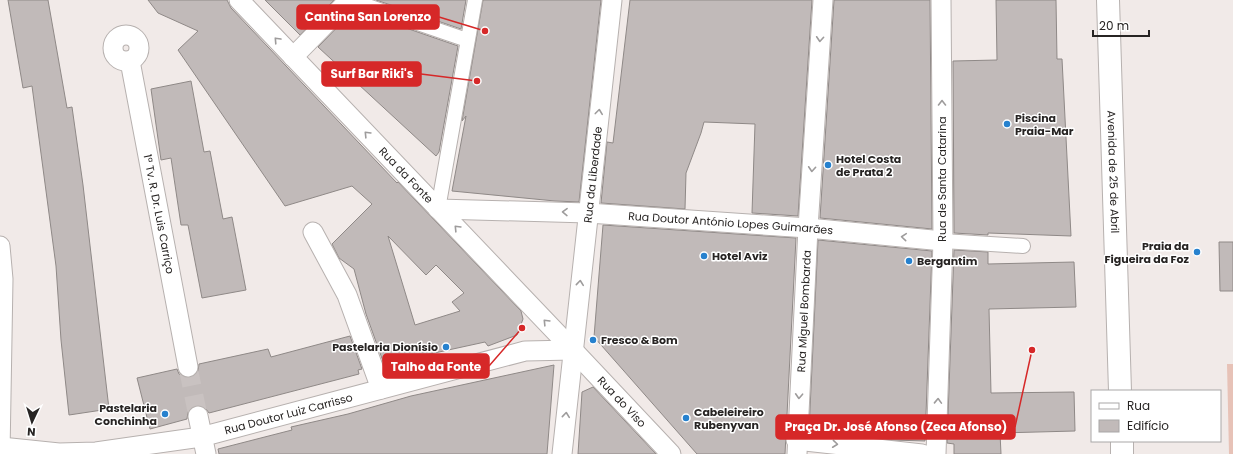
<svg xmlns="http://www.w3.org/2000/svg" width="1233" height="454" viewBox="0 0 1233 454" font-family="Poppins,sans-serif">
<rect width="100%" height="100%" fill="#f1eae8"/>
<path fill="#e7c2b7" d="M1227 364H1233V454H1229Z"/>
<path fill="#c1bab9" stroke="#8f8987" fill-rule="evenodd" d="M8 0H48L67 108 72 107 83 185 109 409 69 415 61 340 56 266 32 86 23 88Z
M148 0H227L231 8 397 183 398 182 521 311 523 319 517 335 488 346 485 342 384 364 366 314 354 269 339 258 332 244 372 204 352 186 285 206 178 50 198 31 158 13ZM388 236 426 275 436 265 464 293 452 302 460 311 415 325Z
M265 0H334L300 35Z
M376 0H466L461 29Z
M483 0H601L579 202 555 201 452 191 466 116 462 121Z
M630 0H812L798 216 752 213 755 124 704 122 701 133 686 173 685 209 601 203 607 142 613 143Z
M834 0H930L932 229 820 218Z
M996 0H1056L1057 59H1062L1071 236 988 233V235L954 233 953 61 997 60Z
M354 10 458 46 439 152 436 156 318 47Z
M191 81 204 152 210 151 223 219 232 217 246 290 202 298 188 225H181L171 158 161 160 151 89Z
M603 225 796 238 785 454H697L594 337Z
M818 240 932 251 925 441 892 440 809 430Z
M1219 242H1233V291H1220Z
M954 250 988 252V264L1074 262 1076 307 989 309 991 393 1074 392 1075 431 1000 433 1001 454H954V444L947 443Z
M350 336 362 369 358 370 359 374 209 413 206 409 202 406 195 405 190 408 188 412 187 419 150 429 137 378 177 369 179 374 184 377 190 378 195 376 198 371 199 364 268 349 271 357Z
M554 365 547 454H219L218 449 292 430 291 427 348 414 411 396Z
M593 387 656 454H578L582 392Z"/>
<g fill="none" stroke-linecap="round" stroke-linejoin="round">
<path stroke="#c9c2c1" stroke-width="19" stroke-dasharray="19 10" stroke-linecap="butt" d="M188 367 198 416"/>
<defs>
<path id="pedestrian" d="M350 0 467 40
M438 209 475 0
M943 241 1023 246"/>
<g id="minor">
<path id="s1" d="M239 0 573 350 671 454"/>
<circle cx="126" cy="48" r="13"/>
<path d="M293 57 349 0"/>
<path d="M130 61 188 367"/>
<path id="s2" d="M438 209 588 213 808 228 943 241"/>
<path d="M313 232 347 295 381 389"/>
<path d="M0 246 3 279 0 454"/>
<path d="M198 416 206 454"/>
<path d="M796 440 922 454"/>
<path id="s3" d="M1 447 59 453 96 452 201 437 525 351 573 350"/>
<path id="s4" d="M562 454 612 0"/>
<path id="s5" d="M797 454 808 228 823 0"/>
<path d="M936 454 943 241 941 0"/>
</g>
<g id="secondary">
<path id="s6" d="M1108 0 1120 391"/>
<path d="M1122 441V454"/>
</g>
</defs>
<use href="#pedestrian" stroke="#b7b1af" stroke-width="16"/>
<use href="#minor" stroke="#b7b1af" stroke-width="21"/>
<use href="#secondary" stroke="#b7b1af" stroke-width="24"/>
<use href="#pedestrian" stroke="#fff" stroke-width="14"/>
<use href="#minor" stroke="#fff" stroke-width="19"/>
<use href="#secondary" stroke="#fff" stroke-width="22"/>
</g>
<defs><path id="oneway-chevron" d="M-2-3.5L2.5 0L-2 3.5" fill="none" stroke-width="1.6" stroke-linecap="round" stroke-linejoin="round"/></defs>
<g stroke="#9e9c9c">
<use href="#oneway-chevron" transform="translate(820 39) rotate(94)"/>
<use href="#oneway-chevron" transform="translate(277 40) rotate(-133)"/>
<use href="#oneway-chevron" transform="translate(942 103) rotate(-90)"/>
<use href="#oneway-chevron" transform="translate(599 112) rotate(-83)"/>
<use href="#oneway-chevron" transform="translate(367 134) rotate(-134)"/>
<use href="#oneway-chevron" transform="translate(812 169) rotate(94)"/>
<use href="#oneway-chevron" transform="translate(565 212) rotate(-179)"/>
<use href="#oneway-chevron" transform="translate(457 228) rotate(-134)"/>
<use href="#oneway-chevron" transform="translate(904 237) rotate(-175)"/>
<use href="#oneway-chevron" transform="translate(580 283) rotate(-84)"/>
<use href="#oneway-chevron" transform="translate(546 322) rotate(-134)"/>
<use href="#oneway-chevron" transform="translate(799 396) rotate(93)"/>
<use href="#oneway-chevron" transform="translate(938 401) rotate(-88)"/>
<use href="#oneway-chevron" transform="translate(566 415) rotate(-84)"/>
<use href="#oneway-chevron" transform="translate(835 444) rotate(6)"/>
</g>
<g fill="#2681ce" stroke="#fff" stroke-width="1.5">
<circle cx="1007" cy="124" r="4"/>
<circle cx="828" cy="165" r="4"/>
<circle cx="1197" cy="252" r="4"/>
<circle cx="704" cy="256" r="4"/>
<circle cx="909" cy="261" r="4"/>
<circle cx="593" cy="340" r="4"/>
<circle cx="446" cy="347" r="4"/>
<circle cx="165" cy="414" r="4"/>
<circle cx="686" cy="418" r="4"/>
</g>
<g text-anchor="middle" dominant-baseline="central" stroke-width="3" stroke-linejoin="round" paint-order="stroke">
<g font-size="11" font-weight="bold" fill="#272423" stroke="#fff" text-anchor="start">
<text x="1015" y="118">Piscina<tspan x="1015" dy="13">Praia-Mar</tspan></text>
<text x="836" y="159">Hotel Costa<tspan x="836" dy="13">de Prata 2</tspan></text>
<text x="1189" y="246" text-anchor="end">Praia da<tspan x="1189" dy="13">Figueira da Foz</tspan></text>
<text x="712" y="256">Hotel Aviz</text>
<text x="917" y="261">Bergantim</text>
<text x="601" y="340">Fresco &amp; Bom</text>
<text x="438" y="347" text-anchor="end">Pastelaria Dionísio</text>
<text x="157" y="408" text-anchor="end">Pastelaria<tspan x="157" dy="13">Conchinha</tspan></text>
<text x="694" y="412">Cabeleireiro<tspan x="694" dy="13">Rubenyvan</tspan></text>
</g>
<g font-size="11" fill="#272423" stroke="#fff">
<text stroke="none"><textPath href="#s6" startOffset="172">Avenida de 25 de Abril</textPath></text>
<text stroke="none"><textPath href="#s1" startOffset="242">Rua da Fonte</textPath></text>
<text stroke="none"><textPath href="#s4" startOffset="281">Rua da Liberdade</textPath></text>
<text transform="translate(942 179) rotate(-90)">Rua de Santa Catarina</text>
<text transform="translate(159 214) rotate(79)">1ª Tv. R. Dr. Luis Carriço</text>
<text stroke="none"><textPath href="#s2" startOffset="293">Rua Doutor António Lopes Guimarães</textPath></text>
<text stroke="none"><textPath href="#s5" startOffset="143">Rua Miguel Bombarda</textPath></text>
<text stroke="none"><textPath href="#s1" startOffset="555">Rua do Viso</textPath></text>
<text stroke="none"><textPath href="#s3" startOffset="292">Rua Doutor Luiz Carrisso</textPath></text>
</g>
</g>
<path fill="none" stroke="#d62828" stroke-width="1.5" d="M485 31L439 17M477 81L421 74M522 328L489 366M1032 350L1015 427"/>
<g fill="#d62828" stroke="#fff" stroke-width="1.5">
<circle cx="485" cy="31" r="4"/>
<circle cx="477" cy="81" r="4"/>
<circle cx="522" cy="328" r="4"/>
<circle cx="1032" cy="350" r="4"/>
</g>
<g fill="#d62828" stroke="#d62828" stroke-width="1.5">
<rect x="297" y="5" width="142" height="24" rx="4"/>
<rect x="322" y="62" width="99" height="24" rx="4"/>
<rect x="383" y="354" width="106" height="24" rx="4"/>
<rect x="776" y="415" width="239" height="24" rx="4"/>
</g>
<g font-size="12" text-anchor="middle" font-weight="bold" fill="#fff">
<text x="368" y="21">Cantina San Lorenzo</text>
<text x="372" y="78">Surf Bar Riki's</text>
<text x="436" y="371">Talho da Fonte</text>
<text x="896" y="431">Praça Dr. José Afonso (Zeca Afonso)</text>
</g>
<rect x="1091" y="390" width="130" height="52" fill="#ffffff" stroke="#a9a7a7"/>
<rect x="1099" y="403" width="20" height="6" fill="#ffffff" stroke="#a9a7a7"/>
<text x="1127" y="410" font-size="12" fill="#272423">Rua</text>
<rect x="1099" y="420" width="20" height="12" fill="#c1bab9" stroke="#a9a7a7"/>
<text x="1127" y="430" font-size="12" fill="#272423">Edifício</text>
<g transform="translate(32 422) rotate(184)" stroke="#ffffff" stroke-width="3" paint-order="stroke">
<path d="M0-3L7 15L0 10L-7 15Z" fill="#272423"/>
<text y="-6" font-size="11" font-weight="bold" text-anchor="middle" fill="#272423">N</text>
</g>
<path d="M1093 30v6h56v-6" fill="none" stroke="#272423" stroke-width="2"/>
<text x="1099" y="30" font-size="12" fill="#272423" stroke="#ffffff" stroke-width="3" paint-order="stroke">20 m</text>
</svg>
